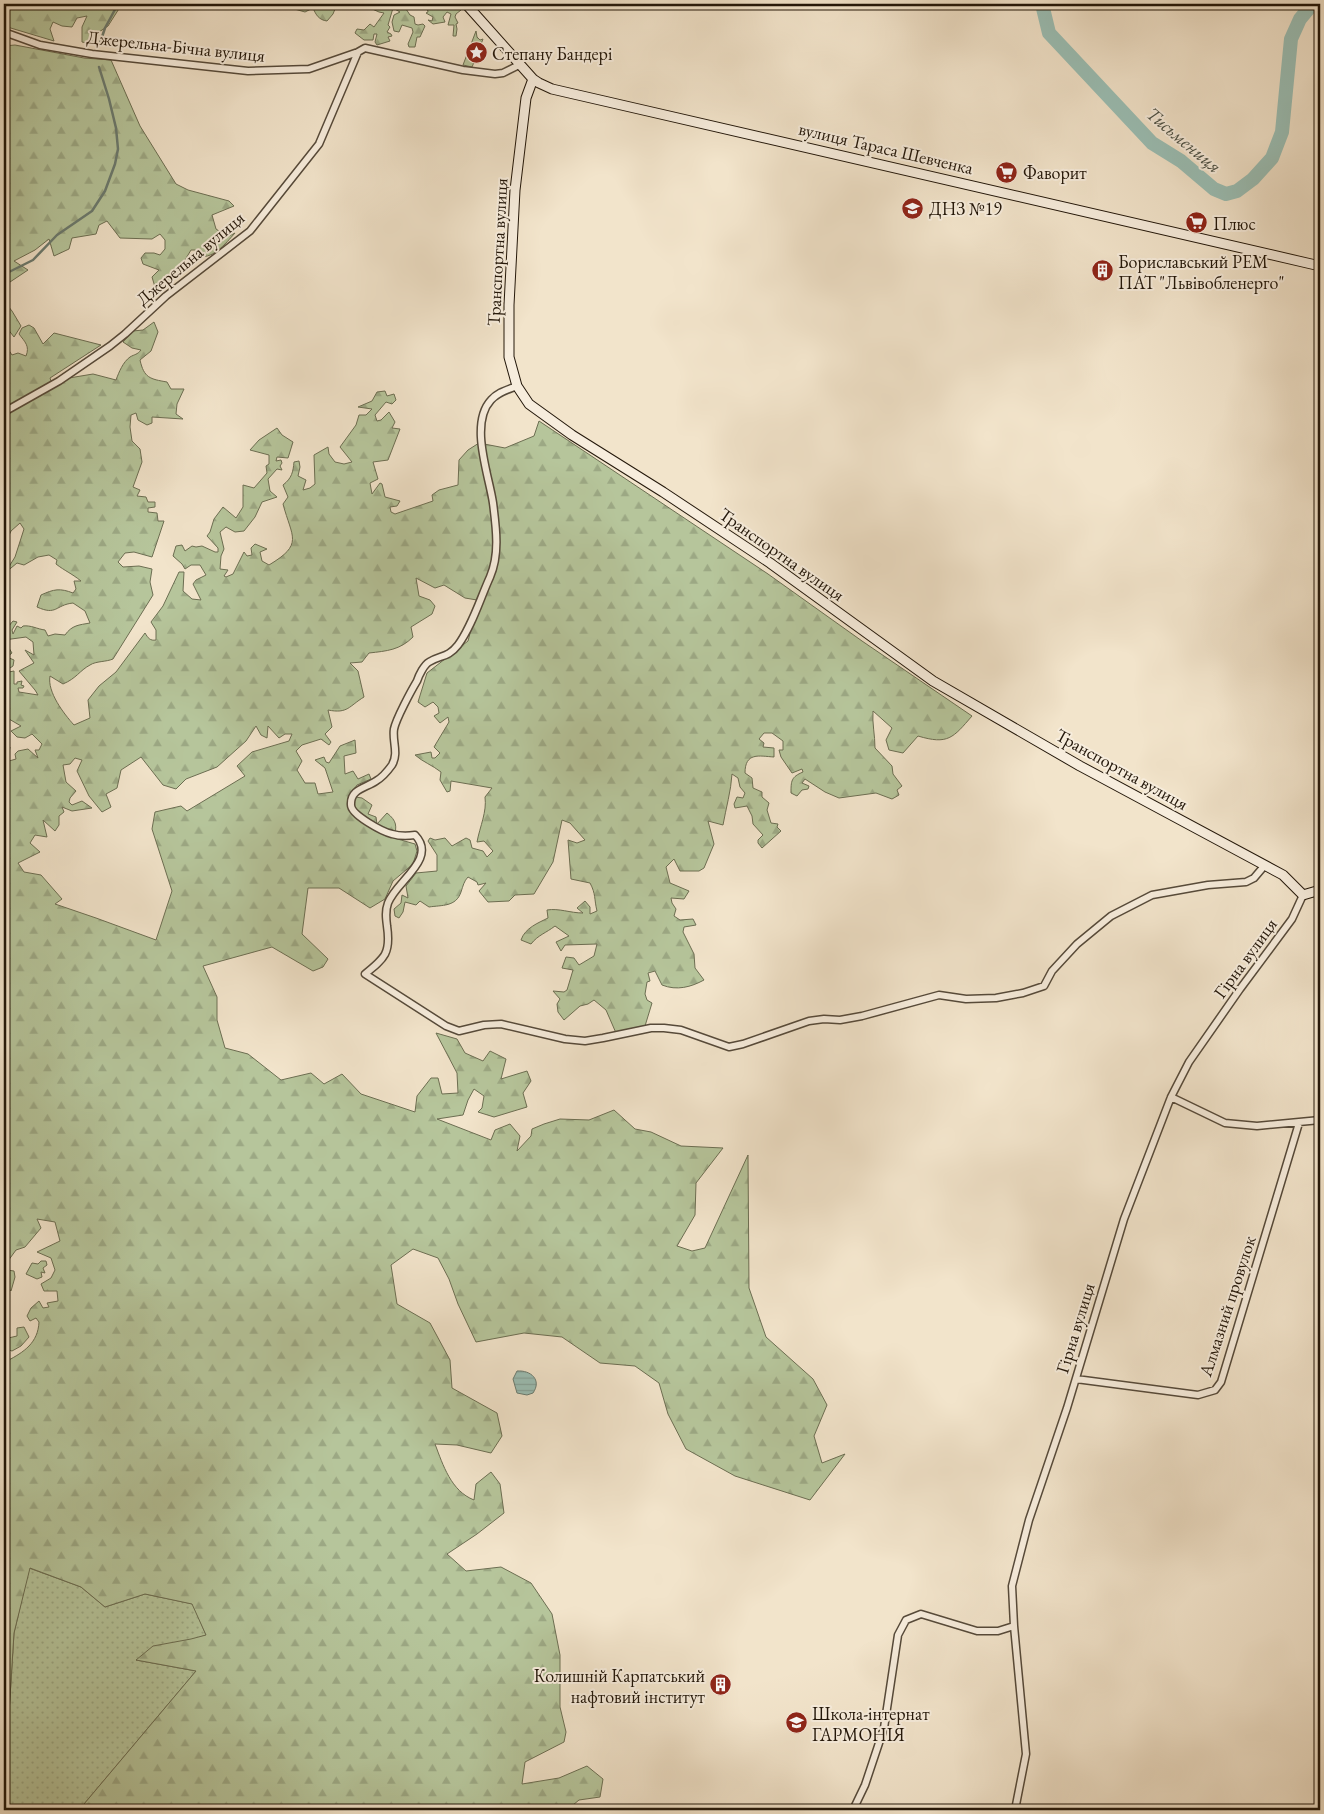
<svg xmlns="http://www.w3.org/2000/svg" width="1324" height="1814" viewBox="0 0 1324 1814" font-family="'EB Garamond',serif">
<defs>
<pattern id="grass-dots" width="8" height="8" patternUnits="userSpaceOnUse" patternTransform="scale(1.25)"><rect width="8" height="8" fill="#b6c59b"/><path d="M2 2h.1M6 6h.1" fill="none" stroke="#9ca884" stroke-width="1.8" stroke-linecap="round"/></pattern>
<pattern id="forest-firs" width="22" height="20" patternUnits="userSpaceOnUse" patternTransform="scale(1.25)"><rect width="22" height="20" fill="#b6c59b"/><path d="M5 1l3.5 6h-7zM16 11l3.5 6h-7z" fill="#9ca884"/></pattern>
<pattern id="water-rules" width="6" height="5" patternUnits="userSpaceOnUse" patternTransform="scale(1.25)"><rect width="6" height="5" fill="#9bbfb5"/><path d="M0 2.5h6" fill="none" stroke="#85a39a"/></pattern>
</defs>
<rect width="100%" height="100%" fill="#f2e4cb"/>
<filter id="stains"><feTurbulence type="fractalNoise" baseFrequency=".004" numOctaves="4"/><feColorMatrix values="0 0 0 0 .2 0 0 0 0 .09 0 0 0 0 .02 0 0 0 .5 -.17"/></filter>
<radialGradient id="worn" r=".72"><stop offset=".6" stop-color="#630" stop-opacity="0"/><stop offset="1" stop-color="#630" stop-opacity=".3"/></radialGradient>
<path fill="url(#grass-dots)" stroke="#6c6e52" d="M476 31 477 37 480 40 483 39 478 52 475 51 474 54 477 55 472 67 463 65Z
M29 1568 81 1587 105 1607 145 1594 193 1604 206 1635 136 1660 196 1671 79 1810H4V1754L8 1729 14 1633Z"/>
<path fill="url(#forest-firs)" stroke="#6c6e52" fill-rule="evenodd" d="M4 4H122L108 26 99 32 95 43 92 44 82 42V27L87 16 77 18 72 27 62 26 53 22 50 29 54 41 4 26Z
M242 4H278C269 8 251 10 242 4Z
M290 4H337L333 14 327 21C319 20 316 15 313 8L305 12 291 8Z
M361 4H424C419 11 415 7 407 6L406 9 410 15 414 17 415 24 418 25 423 24 425 26 420 37H417L415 47H409L408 44 413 32 412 28 402 25 399 32 394 31 392 22 394 15 400 12 393 8 388 25 390 27 387 32 391 34 392 36 388 37 390 41 377 45 375 42 377 34H374L373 40H364L355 33 357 29 364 30 370 24 374 27 384 13 379 12Z
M430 4H454L461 10 456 14 455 17 458 23 456 24 457 29 456 36H453L454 25H448L451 14 447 12 443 17 445 22 433 24 428 20 432 21 433 17 426 13 428 12 427 7Z
M15 45 84 58 111 60 140 126 176 184 188 190 229 201 234 206 212 215 216 229 222 233V237H227L235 233C226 243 211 262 197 255L196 250H191L185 260 170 275 172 282 155 287 152 277 159 270 143 264 141 258 145 253H154L160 255 165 249V240L160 234 152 239 120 238 107 221 99 225 96 234 72 238 69 249 54 256 49 239 35 250 14 261 28 270 4 286V46Z
M4 301 12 311 21 326 14 337 7 328 4 327Z
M154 322 158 332 151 351 140 360C144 378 150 379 167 382L171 389H184L177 404 176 414 183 419 152 417V423L147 425 138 420 136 413 131 415 130 427 132 441 140 449 142 462 133 487 140 490 137 496 146 497 148 502H155V507L148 508V512L157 513 158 521H164L152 557 134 552 125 553 118 562 123 567 139 566 152 569 150 582 153 595 113 659C106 662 96 661 90 665 79 671 77 678 63 684L50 676C47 692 64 714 74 725L90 718 88 700 99 686 116 672 145 633C148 638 150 641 156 640V630L151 622 163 606 179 572H184L183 591 192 599 201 600 193 584 196 580 206 575 200 565H191L185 569 182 564 173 556 176 546 182 545 185 551 192 546 196 547 202 546 215 552H218V548L207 536 210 532 214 519 223 507 236 518 243 507V485L254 488 267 473 266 466 269 464V455L250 450 259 440 277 428 282 435 293 442 288 458 277 457 276 461 281 460 282 463 280 466 282 470 277 469 268 479 270 491 277 497 262 502 255 517 244 531 235 532 226 527 220 532 224 549 221 556 220 569 228 570 224 576 226 577 233 574 244 552 247 556 252 555 251 548 255 544 267 549 260 552 262 561 269 565C304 544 292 538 283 504L288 497 283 485C292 478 293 472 294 462L299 461 300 467 298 476 306 480 303 490 310 488 315 484 314 455 328 447 329 454 335 462 344 464 352 462 340 447 356 425 359 415H366L372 409 358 407 372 401 377 392 385 391 387 396 394 394 396 400 392 404 386 402 375 415 377 421 381 420 389 412 395 422 392 428 400 429 388 460 373 462 378 479 370 483 372 494 380 483 382 484 385 497 400 501 397 506 390 507 391 512 395 514 433 501 432 495 439 490 458 485 459 460 468 450 479 443 505 448 534 436 539 421 768 574 862 641 972 716C953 738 948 745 918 736L903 753 889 750 886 740 892 728 873 711C872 723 875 735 875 748L892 766 893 774 902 786 897 790 899 795 892 799 876 793 839 798 825 792 805 779 802 783 809 786 808 789 802 790 797 796 791 793C791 781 791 777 803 772L802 769 792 773 781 757 779 750H783V741L772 733H764L759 739 764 743 763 747 774 748V757C759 756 745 752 745 773L752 778 753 788 762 792V797L769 803 767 810 771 823 778 824 777 827 781 831 762 848 758 843V840L763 835 753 824 752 816 747 806 735 808 734 804 737 797 743 798 745 793 740 787 738 778 732 774C731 791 726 808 723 825L708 821 714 844 704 868 699 871H680L674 859 666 867 670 883 689 891 684 899 671 898 672 903 676 909 674 916 680 920 693 919 696 925 684 927 683 932 694 954 695 968 704 980C691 987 677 991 662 985L655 971 648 973 650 981 647 982 645 994 647 1000 652 1003 645 1026 616 1033 606 1010 594 1000 588 1004 580 1006 564 1020 558 1012 557 1004 560 999 553 991 564 992 567 990 573 970 562 968 566 957 574 958 579 965 594 956 597 944 565 945 561 951 556 942 569 936 555 926C546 933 538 935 531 944L521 940C525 928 538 923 548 918L547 910C559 908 570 913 583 913L577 908 585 901 590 907V914L597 911C594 899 596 894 590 883L571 879 568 840 577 843 585 840 570 823 562 820 553 862 534 894 515 895 509 901 488 902 479 891 486 883 478 885 477 882 468 877C464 881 463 886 461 892 456 907 442 905 429 907L420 901 416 905 405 902 403 912 399 918 395 916 394 909 401 903 402 895 408 898 406 886 416 873 437 871V855L428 841 430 838 435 840 445 838 452 846 466 838 470 840 472 848 483 851 487 857 493 851 484 841 477 842C480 826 487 812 485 797L492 788 451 781 450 791 447 792 440 780 441 772C432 765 423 762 415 755L431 752 432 758H435L440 753 434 747 449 722 448 717 440 723 434 716 439 713 438 707 433 702 425 707 418 702 427 673 468 641 473 622 483 601 465 598 444 585 435 588 416 578 419 596 430 600 435 606 432 614 411 627 413 637C400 650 387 651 369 653L362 662 350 663 358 671 364 697C349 706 348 714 328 710L332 727 325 734 331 742 329 745 321 739 302 745 296 751 302 761 297 770 305 783H315L318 794 333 792 325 768 315 760 324 757 326 762 329 763 340 746 355 740 356 753 344 756 345 774 353 771 358 779 369 774 371 779 357 785 349 796 362 798 372 805 368 814 376 817 377 824 387 813C397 821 397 826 394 838L415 844 417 851 413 864 393 881 385 899 370 908 339 888H308L302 934 328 959 323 967 313 971 272 947 203 966 217 997V1020L225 1048 248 1054 281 1080 311 1073 324 1084 342 1074 361 1094 415 1112 417 1096 431 1078H438L442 1094 458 1093 457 1073 436 1033 457 1039 465 1053 483 1061 490 1051 506 1059 501 1079 527 1071 531 1081 523 1093 527 1107 494 1117 478 1112 482 1108 484 1096 474 1089 468 1100 463 1115 437 1119 491 1140 495 1130 510 1124 520 1136 517 1151 531 1136 532 1129 544 1124 560 1119 589 1120 614 1110 635 1129 651 1132 681 1146 723 1148 696 1183 695 1215 677 1246 692 1251 705 1248 748 1155 749 1288 766 1337 813 1379 827 1405 814 1436 822 1463 845 1454 810 1500 735 1476 686 1449 668 1414 659 1383 635 1366 600 1363 562 1337 524 1333 476 1342 458 1304 449 1279 438 1258 413 1249 391 1265 397 1304 430 1323 450 1360 452 1388 497 1413 502 1436 491 1453 457 1445 435 1444C443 1465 451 1491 474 1500L476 1484 491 1472 500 1484 504 1513 477 1534 447 1554 466 1571 501 1567 531 1583 552 1614 560 1655V1707L566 1732 564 1742 525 1762 522 1784 559 1778 587 1766 603 1779 600 1797 579 1800 567 1810H79L196 1671 136 1660 153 1646 191 1639 206 1635 192 1604 145 1594 105 1607 81 1587 30 1568 14 1633 8 1729 4 1754V1358L7 1361C24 1352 38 1343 39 1322L36 1318 30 1321 27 1316 31 1308 39 1301 43 1308 49 1307 47 1303 58 1301 57 1291H44L41 1284 51 1278 55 1270 51 1258 37 1252 60 1241 55 1222 37 1219 41 1228 25 1247 16 1250 8 1261 4 1260V747H10L8 759 9 761 16 759 15 754 18 751 28 749 38 758 35 750H39L42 744 32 734 25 738 17 737 11 731 21 726 9 719H4V673L14 671V684H17V682L22 681 21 685 24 686 23 688H18L19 692 38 695 35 690 19 671 34 663 25 650 34 655 33 642 26 637 4 640 12 653 7 657 14 660 13 666 10 668 4 662V627H8L13 621 17 622 12 630 13 634 17 626 21 628 23 626C31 625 37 629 45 630L48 636 55 634 65 635C72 625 79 625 90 623L85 611 73 603C55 605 57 616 37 607L41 595C54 589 60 588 73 593L76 589 74 581H81C71 573 65 571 56 564L57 560 49 555 38 557 24 565 17 563 5 573 15 557 24 529 20 523 11 531 4 546V343L12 355 18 353 26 356C30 346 25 342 19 334L22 328 29 325 34 328 43 344 54 333 101 345 50 378 51 381 93 374 116 380C119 372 123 362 130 357 135 354 137 355 141 350L132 348 123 342 133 331 143 330ZM256 726 261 735 267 738 268 726 279 738 285 734H292L289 741 252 752 237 766 245 776 187 811 181 806 155 812 152 829 172 891 156 940 96 918 55 904 62 899 41 875 24 872 18 863 40 852 30 843 35 835 47 837 43 820 55 831 59 825V816L64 812 62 807 72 811 92 808 82 801 72 805 69 802 70 798 76 791 66 782 63 765 70 764 75 758 82 760 77 771 89 796 102 812 111 807 106 794 117 788 121 770 141 757 163 785 176 789 186 779 217 767 246 741Z
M41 1261H46L47 1265 43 1268 45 1273 41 1272 42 1277 37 1279 26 1274 32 1263 38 1264Z
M7 1270 14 1271 15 1277 11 1291 4 1283V1274Z
M24 1327 29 1337 21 1346 12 1351 5 1349 4 1352V1339L17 1336V1328Z"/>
<path fill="url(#water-rules)" stroke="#6b7b70" d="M517 1371C531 1370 542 1380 533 1393L527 1395 517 1393 513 1379Z"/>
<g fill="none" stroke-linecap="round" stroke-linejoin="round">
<path stroke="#6b7b70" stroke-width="2.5" d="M100 43 105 28 118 4
M4 277 9 272 33 260 57 235 92 211 105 191 115 164 118 149 116 128 109 99 99 67"/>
<path stroke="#9bbfb5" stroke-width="14" d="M1042 4 1049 33 1152 143 1181 161 1214 189 1226 194 1237 191 1253 179 1272 158 1282 132 1291 39 1300 19 1310 7 1317 4"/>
<defs>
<path id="street" d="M4 32 40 45 92 54 248 71 309 69 358 52 365 48 463 70 495 74 503 73 519 65
M517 386C507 390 498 392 491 400 469 424 489 475 493 503 496 527 500 554 490 577 480 599 472 626 458 645 448 658 440 655 429 662 424 665 419 675 417 681 411 691 396 719 394 729 392 741 399 753 392 765 387 772 383 777 376 781 366 788 350 789 351 805 351 815 383 832 392 834 399 836 408 836 415 835 438 859 396 881 388 903 385 911 386 918 387 926 391 953 385 958 365 974L446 1026 459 1031 484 1025 501 1024 565 1039 585 1041 603 1038 651 1028H664L681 1030 729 1047 743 1044 809 1021 824 1019 840 1020 862 1016 939 995 966 999 996 998 1023 993 1044 986 1052 971 1077 944 1111 916 1152 895 1208 885 1246 882 1254 878 1265 865
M4 412 59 381 110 346 125 334 166 296 250 231 319 144 358 52
M1171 1097 1225 1123 1257 1126 1320 1120
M1076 1379 1198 1395 1215 1390 1221 1382 1299 1123
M853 1810 865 1785 884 1728 898 1635 906 1620 921 1614 977 1631H998L1014 1626
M1015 1810 1026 1754 1014 1626 1012 1586 1029 1520 1067 1408 1124 1219 1171 1097 1189 1062 1240 989 1292 919 1303 895"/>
<path id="secondary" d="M466 4 533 79 539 83 552 89 1320 266
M533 79 526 98 515 190 509 305V357L517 386 529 404 572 435 663 492 770 563 933 681 1080 766 1283 875 1303 895 1320 890"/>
</defs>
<use href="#street" stroke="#564a3a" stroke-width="9"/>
<use href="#secondary" stroke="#221609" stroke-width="11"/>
<use href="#street" stroke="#f7eddd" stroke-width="6"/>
<use href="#secondary" stroke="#f7eddd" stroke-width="9"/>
</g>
<defs>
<symbol id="sight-disc" viewBox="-11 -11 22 22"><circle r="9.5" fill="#8f2418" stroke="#f7eddd"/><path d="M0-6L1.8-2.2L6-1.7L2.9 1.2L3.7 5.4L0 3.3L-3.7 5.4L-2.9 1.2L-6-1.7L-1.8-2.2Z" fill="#fff"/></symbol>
<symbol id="supermarket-disc" viewBox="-11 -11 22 22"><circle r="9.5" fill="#8f2418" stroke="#f7eddd"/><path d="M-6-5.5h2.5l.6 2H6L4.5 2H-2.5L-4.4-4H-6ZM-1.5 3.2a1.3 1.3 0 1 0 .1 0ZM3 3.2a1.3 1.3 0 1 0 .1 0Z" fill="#fff"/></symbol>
<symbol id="school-disc" viewBox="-11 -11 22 22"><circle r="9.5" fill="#8f2418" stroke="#f7eddd"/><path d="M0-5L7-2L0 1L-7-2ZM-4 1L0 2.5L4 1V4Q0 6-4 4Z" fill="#fff"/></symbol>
<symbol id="building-disc" viewBox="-11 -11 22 22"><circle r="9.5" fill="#8f2418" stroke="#f7eddd"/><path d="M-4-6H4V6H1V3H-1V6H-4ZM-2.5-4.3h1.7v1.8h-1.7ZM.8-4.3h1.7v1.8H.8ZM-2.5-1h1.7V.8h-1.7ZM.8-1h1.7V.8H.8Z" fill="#fff"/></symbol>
</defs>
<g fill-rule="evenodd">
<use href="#sight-disc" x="464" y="40" width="25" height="25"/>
<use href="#supermarket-disc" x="994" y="160" width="25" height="25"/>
<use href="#school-disc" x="900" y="196" width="25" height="25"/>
<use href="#supermarket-disc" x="1184" y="210" width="25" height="25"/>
<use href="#building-disc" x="1090" y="258" width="25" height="25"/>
<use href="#building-disc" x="708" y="1672" width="25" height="25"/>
<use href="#school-disc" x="784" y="1710" width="25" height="25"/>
</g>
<g text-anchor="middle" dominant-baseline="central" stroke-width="4" stroke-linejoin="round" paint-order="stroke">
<g font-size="18" fill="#221609" stroke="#f7eddd">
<text transform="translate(176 46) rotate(6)">Джерельна-Бічна вулиця</text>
<text transform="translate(886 148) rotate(13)">вулиця Тараса Шевченка</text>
<text transform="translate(497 252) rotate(-87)">Транспортна вулиця</text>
<text transform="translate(190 258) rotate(-40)">Джерельна вулиця</text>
<text transform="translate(782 554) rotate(35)">Транспортна вулиця</text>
<text transform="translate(1122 769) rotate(29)">Транспортна вулиця</text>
<text transform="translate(1245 958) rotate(-54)">Гірна вулиця</text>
<text transform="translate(1227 1306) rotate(-72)">Алмазний провулок</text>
<text transform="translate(1075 1328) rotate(-73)">Гірна вулиця</text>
</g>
<g font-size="18" fill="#221609" stroke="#f7eddd" text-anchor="start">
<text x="492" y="53">Степану Бандері</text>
<text x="1023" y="172">Фаворит</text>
<text x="929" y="208">ДНЗ №19</text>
<text x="1213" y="223">Плюс</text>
<text x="1118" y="261">Бориславський РЕМ<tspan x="1118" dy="21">ПАТ "Львівобленерго"</tspan></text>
<text x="705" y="1675" text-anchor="end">Колишній Карпатський<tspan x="705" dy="21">нафтовий інститут</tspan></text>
<text x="812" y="1713">Школа-інтернат<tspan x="812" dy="21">ГАРМОНІЯ</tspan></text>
</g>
<g font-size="19" font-style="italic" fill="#4c5145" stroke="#f7eddd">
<text transform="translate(1184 140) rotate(40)">Тисьмениця</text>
</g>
</g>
<rect width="1324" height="1814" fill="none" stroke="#f2e4cb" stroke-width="20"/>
<rect x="5" y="5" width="1314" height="1804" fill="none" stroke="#221609" stroke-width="2.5"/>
<rect x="10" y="10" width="1304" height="1794" fill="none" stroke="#221609"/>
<rect width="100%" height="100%" filter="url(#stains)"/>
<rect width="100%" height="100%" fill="url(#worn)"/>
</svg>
